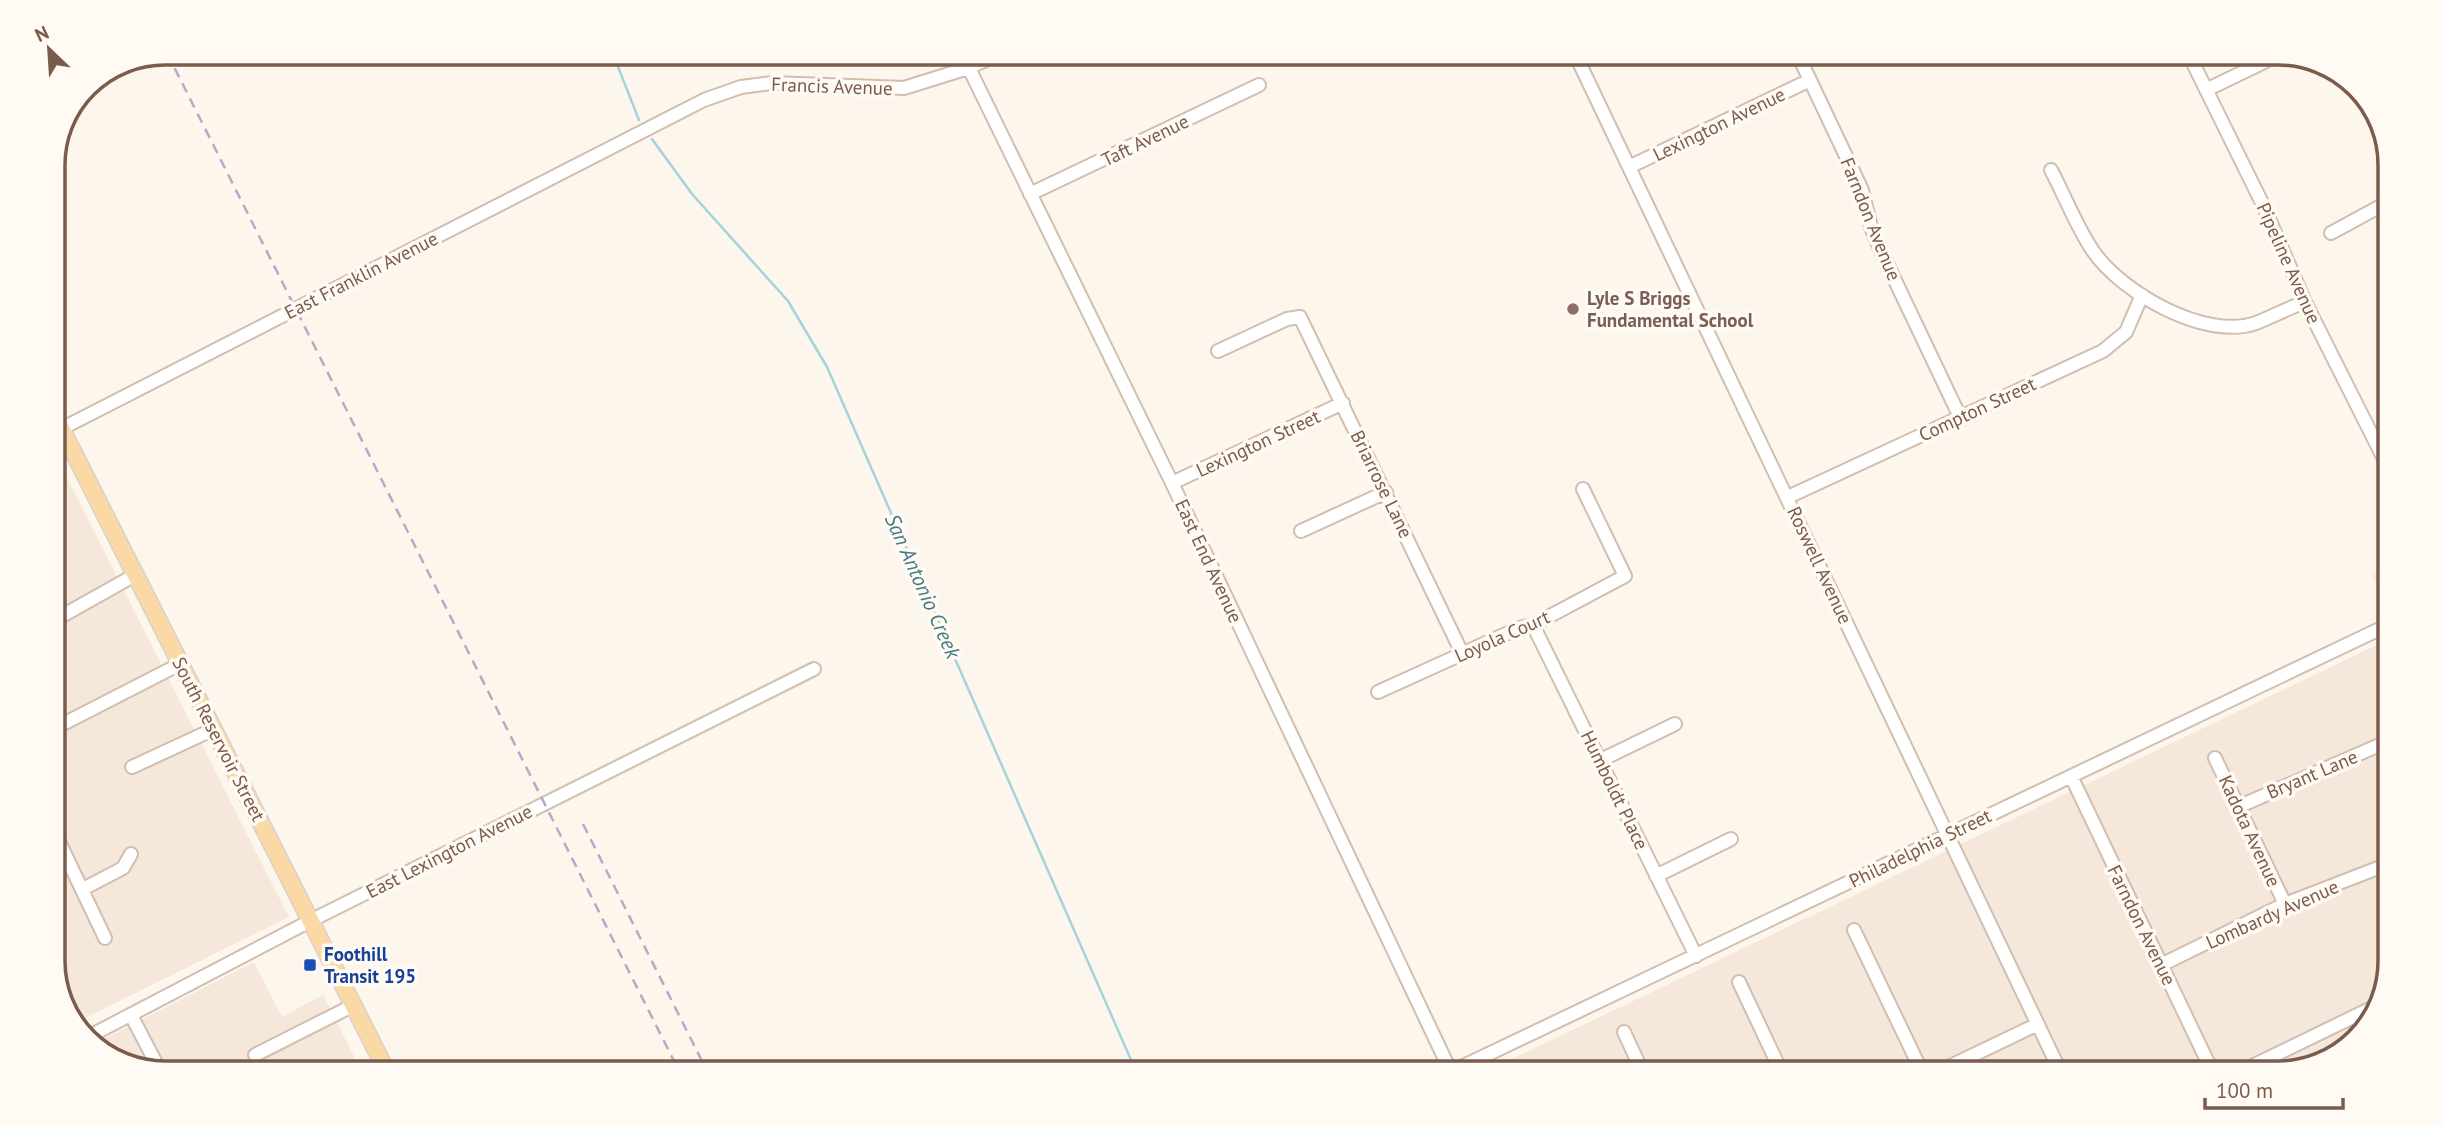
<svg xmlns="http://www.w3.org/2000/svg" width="2443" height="1126" viewBox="0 0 2443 1126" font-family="'PT Sans',sans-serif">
<rect width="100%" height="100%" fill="#fdf6ec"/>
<path fill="#f5e8da" d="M53 450 289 917 73 1024 53 969Z
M2385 641 2382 1005 2341 1054 2279 1073 1489 1070Z
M254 962 282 1017 323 995 359 1066 121 1065 94 1044Z"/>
<path fill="#fde8e0" d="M2386 567V606L2371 574Z"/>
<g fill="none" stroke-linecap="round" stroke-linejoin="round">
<path stroke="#a5d3da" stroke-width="2.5" d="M613 54 639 120
M652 139 692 194 788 301 827 367 1135 1069"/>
<defs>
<path id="minor" d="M963 56 1172 483 1450 1070
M1577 58 2061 1073
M1800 59 1862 190 1871 227 1881 251 1960 417
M2192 61 2264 207 2305 302 2387 465
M2206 90 2266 61
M1629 167 1808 81
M2051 170C2065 196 2076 226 2093 251 2121 292 2205 341 2256 323 2272 317 2288 308 2305 302
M1030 194 1259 85
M2331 233 2390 201
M1218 351 1287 319 1300 317 1462 653
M53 433 704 100 741 87 772 83 904 88 968 68 995 56
M1172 483 1343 403
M1788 497 2103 351 2126 332 2142 295
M1301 531 1386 492
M53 621 135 575
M1533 625 1696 956
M1378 692 1519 628 1533 625 1625 576 1583 489
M53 723 63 724 180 664
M2215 758 2285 904
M1601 760 1675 724
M132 767 214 729
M2071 776 2213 1073
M2240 806 2384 743
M53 829 105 938
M1656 876 1731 839
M83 889 123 868 131 854
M1854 930 1922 1072
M2161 965 2285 904 2383 866
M1739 982 1781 1071
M131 1015 157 1065
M1624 1032 1642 1071
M86 1038 312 920 814 669
M255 1055 354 1005
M1455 1070 2386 626
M1938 1072 2038 1024
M2238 1073 2382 1003"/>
<path id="major" d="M53 412 384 1066"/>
</defs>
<use href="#minor" stroke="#d1beb0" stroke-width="16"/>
<use href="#major" stroke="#dad1cd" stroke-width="19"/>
<use href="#minor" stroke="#fff" stroke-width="12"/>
<use href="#major" stroke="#fbd9a5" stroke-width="16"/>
<path stroke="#b9a8c9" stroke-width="2.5" stroke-dasharray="10 7" stroke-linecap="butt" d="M167 53 677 1067
M583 824 705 1067"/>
</g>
<circle fill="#8d6e63" stroke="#fffaf3" stroke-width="2.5" cx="1573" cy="309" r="7"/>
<rect fill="#1a4fb4" stroke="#fffaf3" stroke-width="2.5" x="303" y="958" width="14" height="14" rx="3.5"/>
<g text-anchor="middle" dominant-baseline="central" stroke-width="7" stroke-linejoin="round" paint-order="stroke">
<g font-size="19" fill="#7a5c4d" stroke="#fffaf3">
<text transform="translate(832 86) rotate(2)">Francis Avenue</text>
<text transform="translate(1719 124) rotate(-26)">Lexington Avenue</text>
<text transform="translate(1145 140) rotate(-26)">Taft Avenue</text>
<text transform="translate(1871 219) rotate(68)">Farndon Avenue</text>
<text transform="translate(2289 263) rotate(66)">Pipeline Avenue</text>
<text transform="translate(361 275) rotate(-27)">East Franklin Avenue</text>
<text transform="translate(1977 409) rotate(-25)">Compton Street</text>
<text transform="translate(1258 443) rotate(-25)">Lexington Street</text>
<text transform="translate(1382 484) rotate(64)">Briarrose Lane</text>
<text transform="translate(1209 561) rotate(65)">East End Avenue</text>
<text transform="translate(1820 565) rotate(65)">Roswell Avenue</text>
<text transform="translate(1502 636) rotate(-24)">Loyola Court</text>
<text transform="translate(219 739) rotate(63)">South Reservoir Street</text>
<text transform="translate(2312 774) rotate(-23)">Bryant Lane</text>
<text transform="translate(1615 790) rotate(64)">Humboldt Place</text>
<text transform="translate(2250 831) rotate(65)">Kadota Avenue</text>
<text transform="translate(1920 848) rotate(-26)">Philadelphia Street</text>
<text transform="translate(449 851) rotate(-27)">East Lexington Avenue</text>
<text transform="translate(2272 914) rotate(-24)">Lombardy Avenue</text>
<text transform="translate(2142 925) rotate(64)">Farndon Avenue</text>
</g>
<g font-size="19" font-weight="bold" fill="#785e54" stroke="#fffaf3" text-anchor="start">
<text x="1587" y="298">Lyle S Briggs<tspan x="1587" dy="22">Fundamental School</tspan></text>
</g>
<g font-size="19" font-weight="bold" fill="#164399" stroke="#fffaf3" text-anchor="start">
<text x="324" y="954">Foothill<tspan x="324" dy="22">Transit 195</tspan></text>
</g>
<g font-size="21" font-style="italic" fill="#437c86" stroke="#fffaf3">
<text transform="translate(923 586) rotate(66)">San Antonio Creek</text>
</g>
</g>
<path d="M0 0H2443V1126H0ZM165 65H2278A100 100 0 0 1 2378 165V961A100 100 0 0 1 2278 1061H165A100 100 0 0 1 65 961V165A100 100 0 0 1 165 65Z" fill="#fffaf3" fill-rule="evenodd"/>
<path fill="none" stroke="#7a5c4d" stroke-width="3.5" d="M165 65H2278A100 100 0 0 1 2378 165V961A100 100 0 0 1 2278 1061H165A100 100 0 0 1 65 961V165A100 100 0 0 1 165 65Z"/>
<g transform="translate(49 49) rotate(335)" stroke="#fffaf3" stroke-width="5" paint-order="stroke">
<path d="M0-5L12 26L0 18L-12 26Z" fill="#7a5c4d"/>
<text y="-10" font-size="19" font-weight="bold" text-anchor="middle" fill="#7a5c4d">N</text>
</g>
<path d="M2205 1098v10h138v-10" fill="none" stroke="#7a5c4d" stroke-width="3.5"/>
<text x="2216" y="1098" font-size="21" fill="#7a5c4d" stroke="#fffaf3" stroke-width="5" paint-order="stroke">100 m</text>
</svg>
